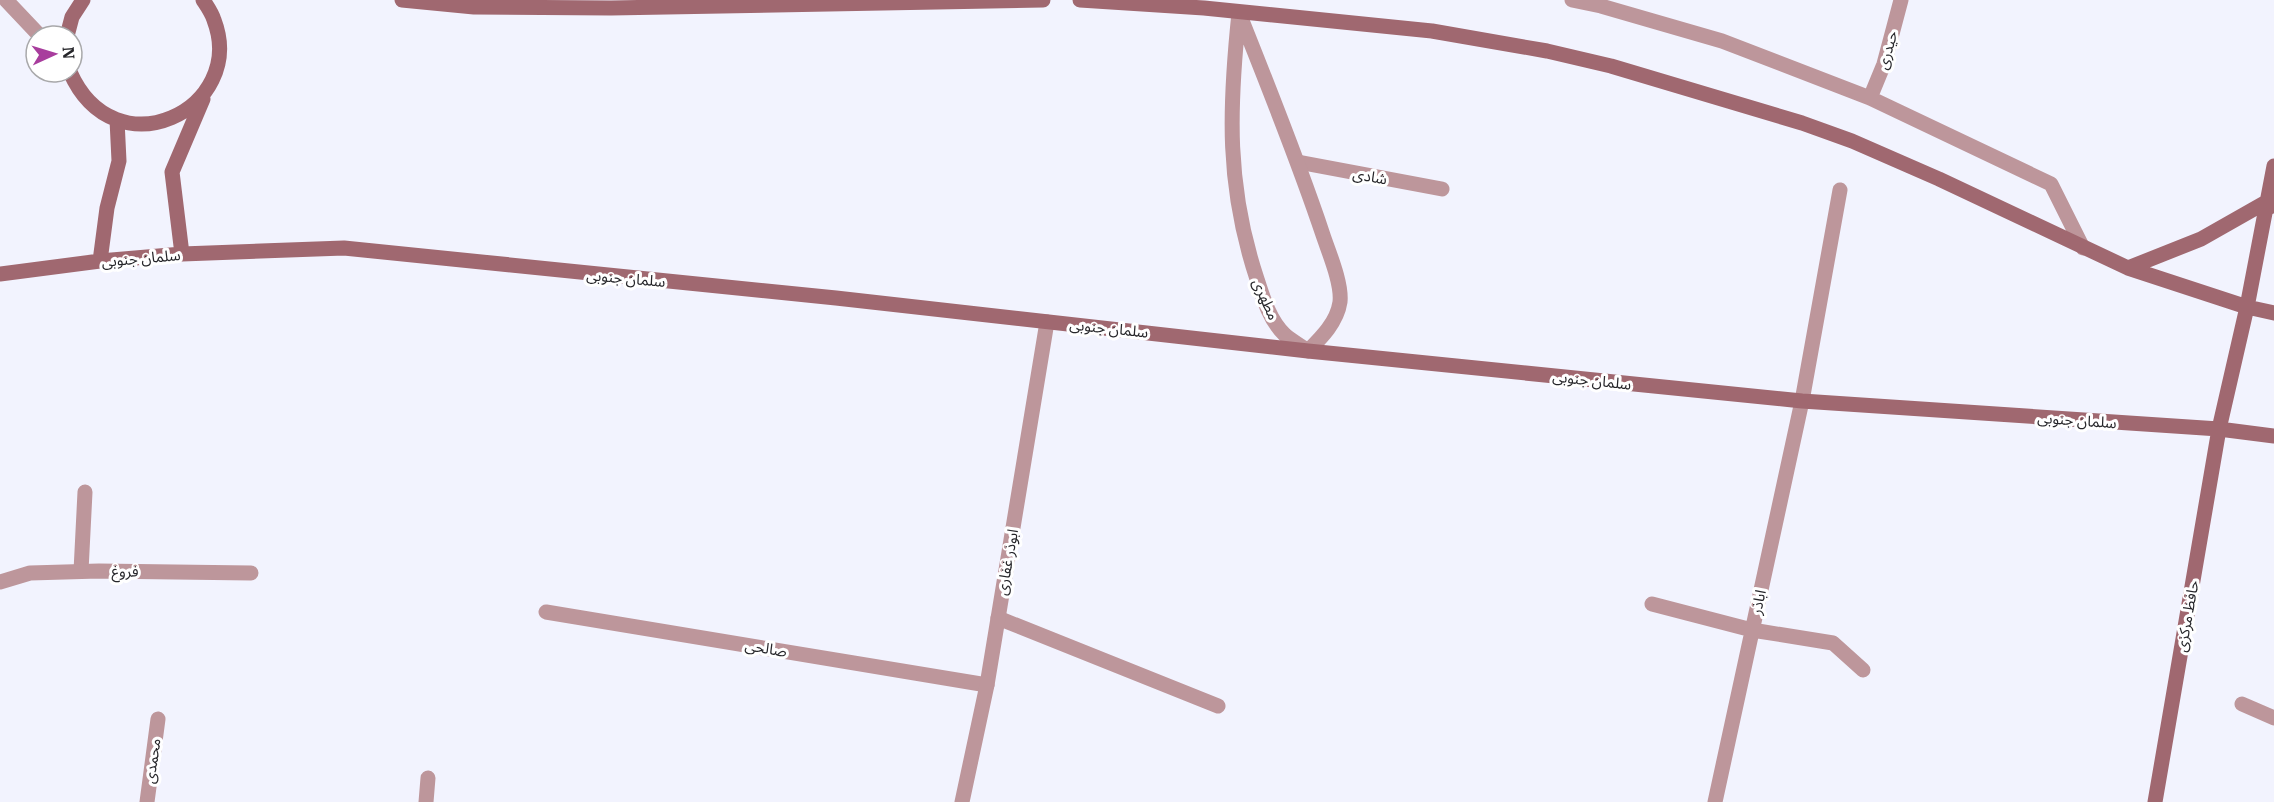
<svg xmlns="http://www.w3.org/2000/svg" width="2274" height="802" viewBox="0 0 2274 802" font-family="'IBM Plex Serif','Noto Sans Arabic',serif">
<rect width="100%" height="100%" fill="#f2f3fe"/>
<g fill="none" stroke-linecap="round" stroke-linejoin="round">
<path stroke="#bd969b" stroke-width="15" d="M1298 162 1442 189
M81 571 85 492
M1652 604 1752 630 1833 643 1863 670
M546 612 987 685
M998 618 1218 706
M2242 704 2274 718
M147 802 158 719
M426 802 428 778
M1715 802 1802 401"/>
<path stroke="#bd969b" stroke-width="15" d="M1572 0 1601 6 1722 41 1870 98 2051 184 2083 248
M1870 98 1884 64 1901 0
M1802 401 1840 190
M0 582 30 573 99 571 251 573"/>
<path stroke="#bd969b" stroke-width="15" d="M6 0 40 36
M1239 13C1268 86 1298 160 1323 235 1329 253 1342 283 1340 302 1337 322 1322 337 1308 351 1301 346 1292 341 1285 335 1270 321 1263 298 1257 279 1226 186 1229 108 1239 13Z
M962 802 987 685 1047 322"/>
<path stroke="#a06870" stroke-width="15" d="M402 0 474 7 611 8 1043 0
M1080 0 1204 8 1432 31 1547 51 1611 66 1802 123 1852 141 1939 179 2128 268 2247 307 2274 313
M67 36 72 17 83 0
M70 72C115 174 248 109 214 20 212 13 207 6 203 0
M182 254 172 172 203 99
M100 261 107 208 119 161 117 120
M2128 268 2201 239 2268 201 2270 207
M0 274 100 261 182 254 344 248 836 298 1308 351 1802 401 2219 429 2274 436
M2155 802 2219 429 2247 307 2274 166"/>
</g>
<g text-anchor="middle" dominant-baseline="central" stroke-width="6" stroke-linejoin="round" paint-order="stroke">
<g font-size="15" fill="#26262a" stroke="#fff">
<text transform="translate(1887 50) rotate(-74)">حیدری</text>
<text transform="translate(1370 176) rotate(10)">شادی</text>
<text transform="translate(141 258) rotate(-5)">سلمان جنوبی</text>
<text transform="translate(626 278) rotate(5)">سلمان جنوبی</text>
<text transform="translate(1266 299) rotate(66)">مطهری</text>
<text transform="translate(1109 328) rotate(6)">سلمان جنوبی</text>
<text transform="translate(1592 380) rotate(6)">سلمان جنوبی</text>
<text transform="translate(2077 420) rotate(4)">سلمان جنوبی</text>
<text transform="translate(1007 562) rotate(-80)">ابوذر غفاری</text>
<text transform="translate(125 571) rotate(1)">فروغ</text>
<text transform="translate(1758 602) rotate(-78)">اباذر</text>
<text transform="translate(2187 616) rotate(-80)">حافظ مرکزی</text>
<text transform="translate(766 648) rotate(9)">صالحی</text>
<text transform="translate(152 761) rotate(-82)">محمدی</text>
</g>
</g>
<g transform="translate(54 54) rotate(86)"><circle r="28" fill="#ffffff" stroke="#a8a8aa" stroke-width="1.5"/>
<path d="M0-4.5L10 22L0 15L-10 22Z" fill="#a83d9d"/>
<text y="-9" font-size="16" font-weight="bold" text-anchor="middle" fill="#26262a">N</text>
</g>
</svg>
